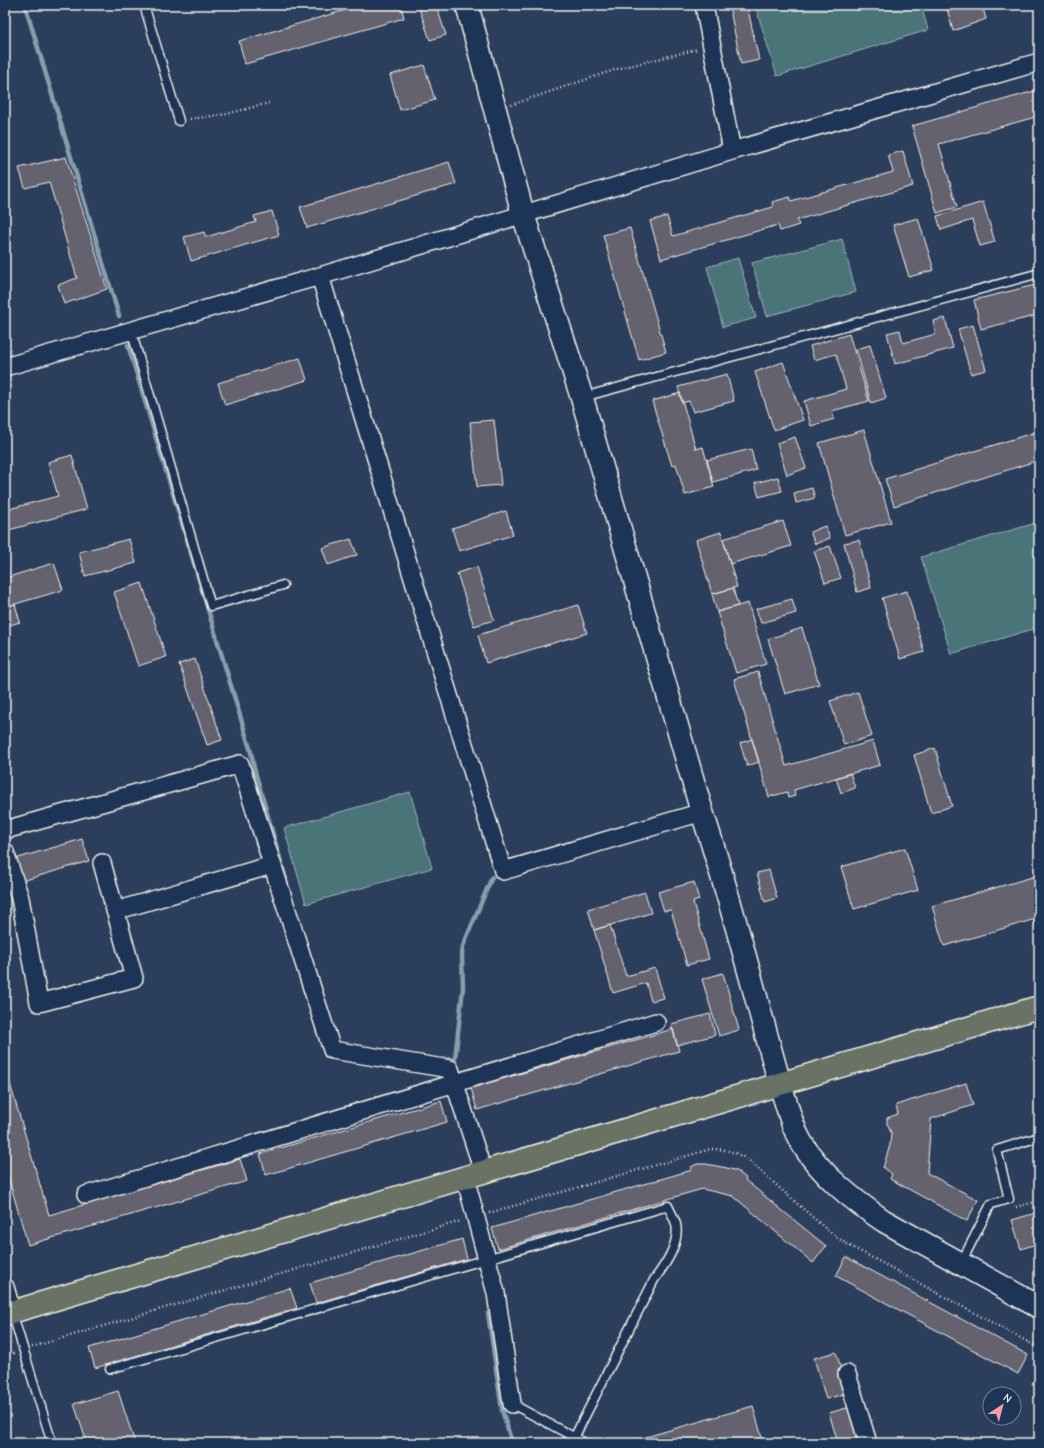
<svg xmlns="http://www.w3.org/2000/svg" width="1044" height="1448" viewBox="0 0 1044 1448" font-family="'Comic Neue',sans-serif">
<rect width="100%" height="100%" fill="#2b3e5c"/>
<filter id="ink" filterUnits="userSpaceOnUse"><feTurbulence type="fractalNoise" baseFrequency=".025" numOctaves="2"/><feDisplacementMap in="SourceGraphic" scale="8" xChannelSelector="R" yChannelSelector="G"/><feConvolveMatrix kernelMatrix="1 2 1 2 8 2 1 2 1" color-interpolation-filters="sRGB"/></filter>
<g filter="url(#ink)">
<path fill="#4a7479" stroke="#9fb2b0" d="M755 5H921L928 30 777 76Z
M842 239 856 292 767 316 752 263Z
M738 258 756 318 723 327 707 267Z
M1039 522V627L951 654 921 557Z
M410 792 432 868 306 904 284 828Z"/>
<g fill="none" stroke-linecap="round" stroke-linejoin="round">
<path stroke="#879fad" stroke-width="4.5" d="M25 5 119 316
M128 345 251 752 254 768 286 879
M441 1060 455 1059 463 988 462 955 463 946 492 877
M488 1313 502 1410 512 1443"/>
</g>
<path fill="#656270" stroke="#f4f1e8" d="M363 5H401L404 18 245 64 239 41Z
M418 5H436L446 35 430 40Z
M729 5H747L759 60 741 64Z
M946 5H982L986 19 953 31Z
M424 65 435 100 400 110 390 75Z
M1038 90 1039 116 939 144 957 207 937 213 912 126Z
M903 151 913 186 797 220 799 225 780 231 778 225 661 259 650 221 667 216 673 236 773 207 772 202 790 197 791 201 893 172 888 155Z
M66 157 107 289 64 304 58 285 77 278 49 182 25 188 19 168Z
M449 162 456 184 307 228 300 207Z
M983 202 995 242 980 246 972 220 941 230 937 216Z
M272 211 279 235 191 261 184 237 204 232 206 237 256 222 254 216Z
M918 218 934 270 909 277 893 225Z
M630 228 666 352 639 360 603 235Z
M1039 284V315L981 329 974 300Z
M945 318 953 348 895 364 887 333 900 330 903 343 936 334 933 321Z
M973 325 986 370 971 374 958 329Z
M849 334 869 401 832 411 834 419 811 426 804 401 846 389 836 354 814 360 810 346Z
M870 345 886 398 871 403 856 349Z
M300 358 307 380 225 405 218 383Z
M783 362 803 420 774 430 755 372Z
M727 374 734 401 693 412 689 401 682 403 678 387Z
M680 393 696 449 703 447 714 487 685 495 676 464 672 466 652 401Z
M494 420 501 485 477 487 470 422Z
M864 430 891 522 845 535 819 443Z
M1039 431V460L894 506 885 479Z
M795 437 806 468 787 475 777 443Z
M751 449 756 470 713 482 707 460Z
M72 455 87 509 5 531V510L58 496 48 462Z
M778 477 782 491 759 497 755 483Z
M812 488 815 498 796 503 794 493Z
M506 511 513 535 459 551 452 528Z
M783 521 791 546 730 564 723 539Z
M825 526 830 538 815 544 810 532Z
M721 532 737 587 712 594 696 540Z
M129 539 136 563 85 576 79 552Z
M351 539 357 555 328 565 322 548Z
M859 540 871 588 857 592 844 543Z
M830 546 841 578 825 583 814 551Z
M54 563 63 590 5 607V578Z
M477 567 494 620 474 626 457 573Z
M142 583 166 657 138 666 114 592Z
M733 588 738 606 717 612 712 594Z
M907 591 924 652 900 659 882 598Z
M792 599 796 613 761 623 756 609Z
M748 603 766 664 736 673 717 612Z
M15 604 20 622 7 626 5 619V607Z
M578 605 587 633 486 663 478 635Z
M802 628 819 684 785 694 768 639Z
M195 659 222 740 207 745 179 664Z
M758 672 786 766 873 741 880 765 794 790 795 796 788 798 787 792 769 797 734 679Z
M858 692 872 736 844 745 830 701Z
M752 739 759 762 747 766 740 743Z
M935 748 952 806 931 813 914 755Z
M850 773 855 788 841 793 836 778Z
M82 839 89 861 22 881 15 859Z
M905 848 918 890 854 909 841 867Z
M769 870 777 898 765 902 757 873Z
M1036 876 1039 885V918L944 946 932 906Z
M694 882 699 900 693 902 709 959 687 965 671 910 664 911 658 892Z
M645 892 651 913 594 930 588 909Z
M1039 919V936L1034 921Z
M610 925 626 976 655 968 664 998 651 1001 646 983 613 993 594 930Z
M723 973 739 1030 719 1036 702 979Z
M710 1014 715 1035 677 1045 671 1024Z
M673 1029 679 1051 477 1110 471 1088Z
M5 1067 49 1215 240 1159 247 1181 28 1245 5 1166Z
M966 1083 973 1105 931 1119 927 1173 978 1200 967 1221 890 1179 892 1174 883 1168 890 1145 891 1133 889 1127 887 1124V1118L898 1114 896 1105Z
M441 1101 447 1122 266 1175 260 1154Z
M697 1164H706L727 1168 737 1171 746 1178 745 1180 826 1246 813 1263 733 1196 702 1189 498 1249 492 1228 692 1170 691 1167Z
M1039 1212V1243L1021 1249 1012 1220Z
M462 1239 467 1259 316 1303 310 1283Z
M846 1257 1028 1355 1018 1374 836 1276Z
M290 1288 297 1308 95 1368 89 1348Z
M836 1352 848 1393 826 1399 814 1358Z
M1039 1371V1388L1032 1384Z
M118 1391 135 1443H87L74 1404Z
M753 1406 762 1438 744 1443H625Z
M850 1407 861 1443H838L829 1413Z"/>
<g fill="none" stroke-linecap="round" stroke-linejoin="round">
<defs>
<path id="lane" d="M144 5 179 121
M131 330 211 606 283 585
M583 397 1036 274
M961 1263 991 1204 1009 1199 997 1150 1039 1137
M12 1312 52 1443
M110 1369 668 1206C671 1212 674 1218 676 1224 680 1244 665 1265 654 1280L575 1436
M512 1404 585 1443"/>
<path id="street" d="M704 5 732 151
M320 276 503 871 702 812
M5 367 320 276 732 151 1039 62
M5 830 240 764 332 1050 450 1069 483 1171
M5 852 20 898 39 1003 134 978 102 863
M115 911 272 865
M465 1177 496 1293 512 1404
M86 1195 656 1022
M5 1287 12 1312
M847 1374 868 1443"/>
<path id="secondary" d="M467 5 523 214 582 398 702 812C726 884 745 957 765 1030 772 1055 778 1079 786 1103 790 1117 794 1130 801 1142 821 1175 853 1200 884 1221L1039 1307"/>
<path id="highway" d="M5 1314 1039 1007"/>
</defs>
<use href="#lane" stroke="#f4f1e8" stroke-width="11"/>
<use href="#street" stroke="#f4f1e8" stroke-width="20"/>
<use href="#secondary" stroke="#f4f1e8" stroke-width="25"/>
<use href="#highway" stroke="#f4f1e8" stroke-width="25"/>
<path stroke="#f4f1e8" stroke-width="2.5" stroke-dasharray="1 3" stroke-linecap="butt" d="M511 105 617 69 698 49
M190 119 227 114 269 103
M1016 1207 1039 1201
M489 1213 711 1149C725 1149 736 1152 748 1160L826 1229 845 1243 1039 1348
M32 1347 461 1221
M5 1355 14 1353"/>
<use href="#lane" stroke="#1d3557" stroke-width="8"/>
<use href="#street" stroke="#1d3557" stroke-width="17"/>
<use href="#secondary" stroke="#1d3557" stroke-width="22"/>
<use href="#highway" stroke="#6a7266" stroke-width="22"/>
</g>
</g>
<rect width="1044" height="1448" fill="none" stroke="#1d3557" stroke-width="20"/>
<rect x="10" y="10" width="1024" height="1428" fill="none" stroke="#f4f1e8" stroke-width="1.5" filter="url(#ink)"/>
<g transform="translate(1002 1406) rotate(36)"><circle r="19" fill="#1d3557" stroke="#738091"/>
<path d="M0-3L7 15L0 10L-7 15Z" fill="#ff9aa2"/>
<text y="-6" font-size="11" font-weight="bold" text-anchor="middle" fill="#f4f1e8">N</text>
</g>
</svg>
